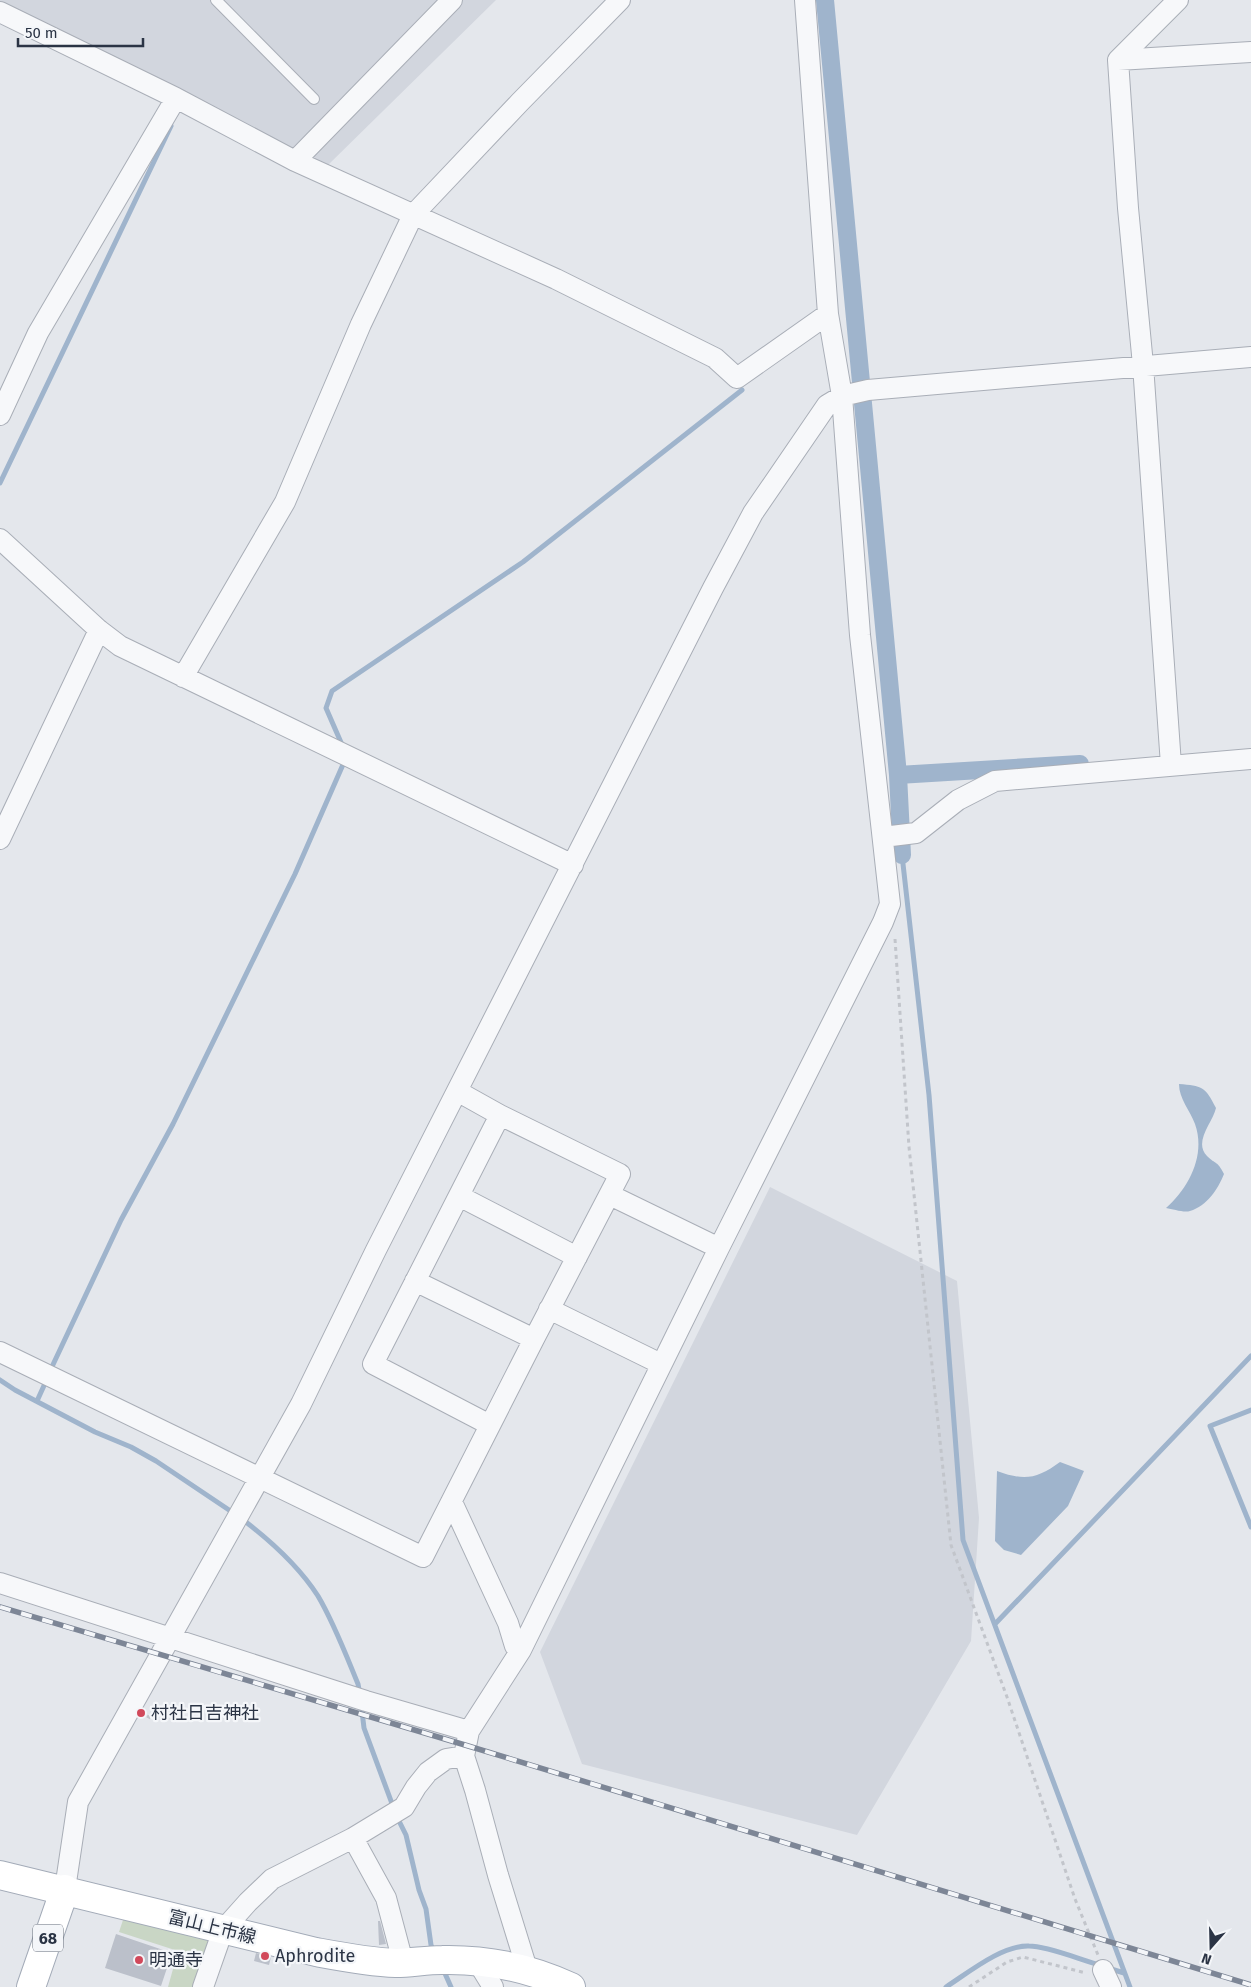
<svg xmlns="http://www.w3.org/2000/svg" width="1251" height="1987" viewBox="0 0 1251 1987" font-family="'Fira Sans','Noto Sans JP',sans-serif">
<rect width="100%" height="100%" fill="#e4e7ec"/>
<path fill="#d2d6de" d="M0 0H496L327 166 0 9Z
M770 1187 957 1281 979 1518 971 1641 857 1835 582 1764 540 1652Z"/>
<path fill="#c9d6c5" d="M124 1917 219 1941 202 1987H168L178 1951 119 1932Z"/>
<path fill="#9fb4cc" d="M1179 1084C1202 1086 1205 1086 1216 1108 1213 1122 1193 1142 1207 1156 1216 1165 1217 1160 1224 1174 1218 1189 1207 1206 1190 1211 1184 1213 1173 1209 1166 1208 1189 1188 1206 1155 1195 1124 1190 1110 1179 1099 1179 1084Z
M1060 1462 1084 1471 1068 1506 1021 1555 1004 1550 995 1541 997 1471C1024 1481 1037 1479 1060 1462Z"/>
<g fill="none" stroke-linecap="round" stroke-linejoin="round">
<path stroke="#9fb4cc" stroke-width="5" d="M0 483 171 126
M343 747 326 708 332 691 523 562 742 390
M902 855 929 1095 963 1540 1130 1987
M50 1371 121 1220 173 1124 295 874 345 760
M0 1380 15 1390 95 1432 131 1447 156 1461 235 1514
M37 1401 47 1379
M1251 1410 1210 1426 1251 1527
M242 1519C271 1541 298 1565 318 1596 334 1623 346 1655 358 1684L360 1695
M995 1624 1251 1356
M361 1703 364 1728 394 1809
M397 1817 406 1835 419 1890 426 1909 431 1945 435 1953
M1108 1968 1124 1973
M443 1969 451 1987
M946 1987C968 1973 1002 1945 1029 1946 1048 1946 1081 1960 1100 1965"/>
<path stroke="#9fb4cc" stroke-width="18" d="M825 0 898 775 902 855
M898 775 1080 764"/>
</g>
<path fill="#bbc0ca" d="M378 1921H380L386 1944 379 1945Z
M116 1934 172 1953 161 1986 105 1968Z
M256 1953 271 1957 269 1965 254 1961Z"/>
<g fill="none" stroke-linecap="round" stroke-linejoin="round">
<defs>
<path id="service" d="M216 0 314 99"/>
<path id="minor" d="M1178 0 1118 60 1251 52
M0 12 176 98 295 161 556 279 715 358 737 378 828 314
M1118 60 1128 208 1143 365 1171 765
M295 161 452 0
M0 415 38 333 176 98
M0 539 99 630 120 646 573 865
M183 677 285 502 361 324 413 215 520 102 620 0
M883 837 916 833 958 800 995 781 1251 759
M0 839 99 630
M610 1195 719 1248
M459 1196 577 1257
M415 1281 534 1339
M549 1309 661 1364
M0 1352 423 1557 534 1339 620 1174 500 1115 457 1091
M490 1425 373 1364 500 1115
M452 1502 508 1623 515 1646 521 1650
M0 1583 366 1701 469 1731
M353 1838 404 1807 416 1787 428 1772 446 1759 464 1756
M65 1889 78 1802 301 1404 376 1250 713 588 753 513 827 405 842 396 868 390 1251 357
M477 1961 493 1987
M527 1969 498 1875 475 1790 464 1756 469 1731 521 1650 719 1248 883 922 890 904 860 635 842 396 828 314 805 0
M1103 1970 1111 1987
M203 1987 223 1930 248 1902 272 1879 353 1838 386 1898 403 1962"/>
<path id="primary" d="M0 1875 316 1952C343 1957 369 1962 396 1963 411 1963 426 1960 442 1960 487 1959 530 1968 571 1987
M31 1987 65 1889"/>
</defs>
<use href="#service" stroke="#a9aeb7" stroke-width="12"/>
<use href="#minor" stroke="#a9aeb7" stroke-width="22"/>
<use href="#primary" stroke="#a3abb8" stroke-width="30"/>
<path stroke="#c2c5cb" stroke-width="3" stroke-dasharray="4 4" stroke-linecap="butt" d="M895 939 909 1147 951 1545 1007 1697 1075 1899 1098 1955
M147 1716 155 1720
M969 1987 1007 1962 1023 1957 1086 1973"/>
<use href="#service" stroke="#f7f8fa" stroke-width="10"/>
<use href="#minor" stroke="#f7f8fa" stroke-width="20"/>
<use href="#primary" stroke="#fff" stroke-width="28"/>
<defs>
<path id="rail" d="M0 1607 465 1745 1251 1985"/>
</defs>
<use href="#rail" stroke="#7d8696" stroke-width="5.5"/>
<use href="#rail" stroke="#f4f6f9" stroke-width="4" stroke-dasharray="11" stroke-linecap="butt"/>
</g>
<g fill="#d1495b" stroke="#f4f6f9" stroke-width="2">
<circle cx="141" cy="1713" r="5"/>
<circle cx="265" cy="1956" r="5"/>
<circle cx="139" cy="1960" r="5"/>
</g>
<g text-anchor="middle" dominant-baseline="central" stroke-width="4.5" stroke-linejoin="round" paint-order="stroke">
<rect fill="#f4f6f9" stroke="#676e7b" stroke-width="1" x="33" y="1924.5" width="30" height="27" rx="4"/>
<g font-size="16" font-weight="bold" fill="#2b3445">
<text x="48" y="1938">68</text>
</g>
<g font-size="18" fill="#2b3445" stroke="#f4f6f9" text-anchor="start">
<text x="151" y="1713">村社日吉神社</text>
<text x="275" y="1956">Aphrodite</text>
<text x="149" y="1960">明通寺</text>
</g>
<g font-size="18" fill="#2b3445" stroke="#f4f6f9">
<text transform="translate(212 1927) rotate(14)">富山上市線</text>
</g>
</g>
<g transform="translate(1211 1947) rotate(200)" stroke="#f4f6f9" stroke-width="4" paint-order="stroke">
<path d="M0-4L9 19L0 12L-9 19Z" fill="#2b3445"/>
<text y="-8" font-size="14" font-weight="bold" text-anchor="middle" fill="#2b3445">N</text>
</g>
<path d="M18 38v8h125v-8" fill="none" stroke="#2b3445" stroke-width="2.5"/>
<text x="25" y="38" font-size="15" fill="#2b3445" stroke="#f4f6f9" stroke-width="4" paint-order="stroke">50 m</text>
</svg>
